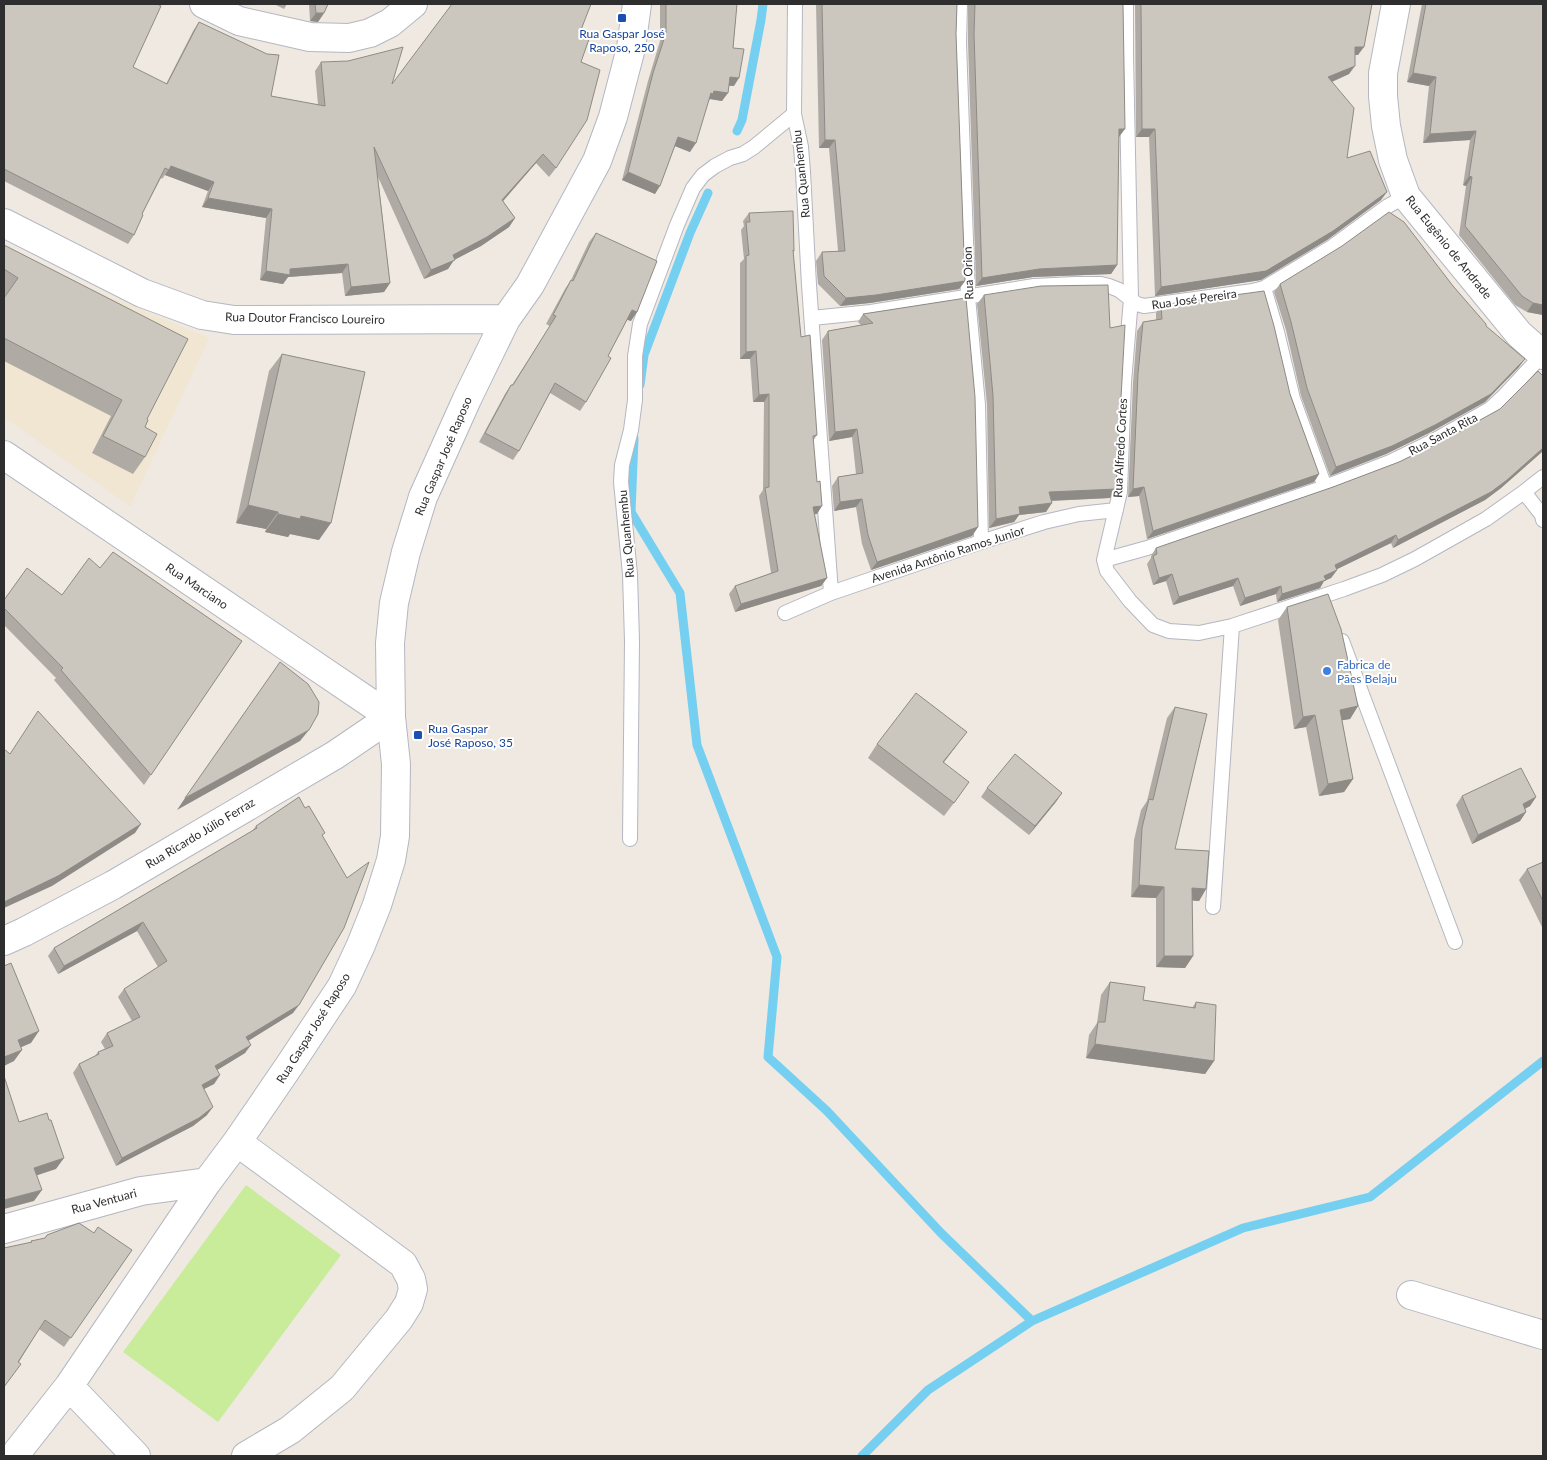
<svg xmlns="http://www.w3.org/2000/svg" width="1547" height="1460" viewBox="0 0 1547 1460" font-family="Lato,sans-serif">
<rect width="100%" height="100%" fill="#efe9e1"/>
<path fill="#f0e6d1" d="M4 249 46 270 209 338 130 506 4 417Z"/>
<path fill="#c9ec9a" d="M246 1185 341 1255 218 1422 123 1352Z"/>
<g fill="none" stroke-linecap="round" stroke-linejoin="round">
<path stroke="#75cff0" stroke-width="9" d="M737 131 742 120 761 20 763 4
M640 385 644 355 690 233 708 193
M634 438 631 512 680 593 697 745 777 957 768 1057 827 1111 941 1233 1032 1321
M862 1456 928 1390 1032 1321 1243 1228 1370 1197 1543 1061"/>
<defs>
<path id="lane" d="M795 4 794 114 801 147 803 172 809 285 831 593
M960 4 959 43 968 297 978 405 981 542
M1126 4V55L1131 299 1124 382 1120 492 1104 560 1107 571 1130 601 1153 625 1169 631 1199 633 1232 626 1344 589 1382 575 1415 559 1486 519 1524 492 1543 477
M1264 288 1277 332 1293 399 1325 487
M812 318 871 312 1034 286 1075 284H1101L1109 286 1119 290 1137 304 1144 306 1253 291 1264 288 1332 247 1388 206 1406 196
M1524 492 1542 515 1543 520
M1104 560 1147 548 1325 487 1390 462 1433 441 1490 409 1505 395 1543 354
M785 613 831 593 981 542 1044 522 1079 514 1116 510
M1342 641 1455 942
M630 839 632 641 630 574 621 482 622 465 631 430 635 400V356L640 324 677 225 693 188 703 175 715 166 730 158 743 154 754 147 794 114
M1213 907 1232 626"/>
<path id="street" d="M204 4 239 21 310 37 349 38 370 33 390 23 413 4
M1396 4 1383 73V96L1386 126 1393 160 1406 196 1519 334 1543 355
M4 223 142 293 202 315 234 320 506 319
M4 455 391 717
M4 941 24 932 113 885 335 755 391 717
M237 1142 403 1264 411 1279 413 1289 409 1303 399 1319 342 1388 290 1430 246 1456
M4 1229 141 1191 207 1182
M1411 1295 1543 1335
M69 1386 136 1456
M14 1456 69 1386 207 1182 237 1142 289 1066 342 986 361 945 377 905 391 860 395 836 396 764 391 717 390 643 394 603 406 552 423 497 467 399 506 319 530 285 597 161 613 117 631 48 637 4"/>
</defs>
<use href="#lane" stroke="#b4b7c1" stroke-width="16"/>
<use href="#street" stroke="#b4b7c1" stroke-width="30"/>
<use href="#lane" stroke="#fff" stroke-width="14"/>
<use href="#street" stroke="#fff" stroke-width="28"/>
</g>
<path fill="#afaba4" d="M4 4 166 84 193 31 199 22 271 96 318 105 315 71 321 62 392 84 579 35 581 62 556 168 549 177 536 163 503 201 515 218 509 227 481 246 454 260 448 269 424 279 378 177 390 283 384 292 345 296 342 273 288 277 283 284 260 280 266 218 202 207 208 191 165 175 162 179 161 178 142 214 134 235 128 244 4 181Z
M274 4H287L284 9Z
M309 4H328L324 13 318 22 310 21Z
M660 4H737L733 48 734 86H729L722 101 710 99 708 101 690 152 675 146 655 194 622 180 648 81 660 41Z
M816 4H957L956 34 965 281 959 289 870 303 840 306 818 284 816 261 822 252 838 251 829 148H819Z
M968 4H1123L1119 137 1117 265 1111 274 1033 277 976 286 968 43Z
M1135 4H1372L1358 55H1355L1349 74 1332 82 1347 158 1381 200 1327 240 1261 280 1155 296 1149 137H1136Z
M1422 4H1543V315L1527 312 1515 305 1459 235 1466 186 1463 185 1470 140 1423 143 1429 86 1407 82Z
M749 213 794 251 793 253 801 337 817 435 813 441 817 514H814L827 578 821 586 735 612 729 594 735 586 771 573 759 496 763 490 764 402H753L750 359H740V263L744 259 741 230 744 226 743 221Z
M596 233 631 321 627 320 608 356 586 402 580 411 550 393 519 451 513 460 479 442 505 394 511 385H512L550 326 546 324 565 289 571 280 589 242Z
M4 245 147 419 145 427V457L133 474 92 453 111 416 4 361V298L6 295 4 294Z
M1280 284 1453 286 1519 367 1485 402 1429 433 1386 454 1330 476 1301 396 1286 330 1274 292Z
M984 295 1116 489 1110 498 1052 501 1046 512 1019 515 1014 522 989 528 987 405 977 304Z
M966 298 978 527 972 536 871 570 862 544 856 507 834 511 832 486 838 477 856 474 852 437 829 441 822 340 828 331 861 325 858 322 863 314Z
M1161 305 1290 394 1319 474 1314 482 1147 539 1139 496 1128 497 1133 383 1137 331 1143 322 1156 320V313Z
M282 354 319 540 290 534 288 537 265 532 266 529 236 523 269 371Z
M1543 376V451L1501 488 1485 500 1393 548 1391 543 1337 569V570L1331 578 1324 581 1320 588 1277 602 1276 594 1240 606 1233 586 1173 605 1166 581 1153 585 1147 564 1151 558V556L1156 548 1333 487 1399 462 1442 441 1500 409Z
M100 568 242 641 144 785 54 680 56 678 4 625V600L62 595Z
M1287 607 1358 706 1350 719 1342 720 1353 779 1344 792 1319 796 1306 727 1294 729 1278 620Z
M1175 707V849L1206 889 1199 901 1192 900 1193 956 1185 968 1156 967V898L1131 897 1134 840 1141 810 1147 801 1167 718Z
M877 744 957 745 944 762 960 795 944 816 868 758Z
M987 788 1062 793 1029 835 981 797Z
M1462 796 1536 797 1530 806 1525 809 1526 812 1520 821 1472 844 1456 805Z
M256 826 323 836 293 1013 248 1041 245 1053 217 1070 220 1075 214 1084 204 1089 207 1115 193 1126 116 1166 73 1073 79 1064 95 1056 98 1052 105 1049 101 1042 107 1033 132 1021 118 997 124 989 158 967 137 931 58 974 48 956 54 948 252 831Z
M1543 862V926L1542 927 1519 880 1527 869Z
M1110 982 1143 1000 1192 1008 1196 1002 1214 1061 1205 1074 1086 1058 1089 1035 1097 1023 1101 995Z
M94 1233 132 1250 64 1347 39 1329 4 1387 30 1243 31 1241Z"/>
<path fill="#8e8b86" d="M316 13H324L318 22 310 21Z
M1355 47H1364L1358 55H1349Z
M1355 66 1349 74 1322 86 1328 77Z
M1413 73 1436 77 1429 86 1407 82Z
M730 77 739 78 734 86 725 85Z
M714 91 728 93 722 101 710 99 708 102 711 93Z
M1119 129H1125L1119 137Z
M1142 129H1155L1149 137H1136Z
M1476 131 1470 140 1423 143 1430 134Z
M678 137 696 143 690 152 672 145Z
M825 140H835L829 148H819Z
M543 154 536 163 496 209 502 200Z
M171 166 214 182 208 191 165 175Z
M628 172 660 186 655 194 622 180Z
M1469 176 1472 177 1466 186 1463 185Z
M1387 192 1381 200 1327 240 1261 280 1155 296 1161 287Z
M208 198 272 209 266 218 202 207Z
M515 218 509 227 481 246 454 260 448 269 424 279 431 270 453 255Z
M348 264 342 273 288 277 283 284 260 280 266 271Z
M1117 265 1111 274 1033 277 976 286 982 278 1039 269Z
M965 281 959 289 870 303 840 306 846 298Z
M390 283 384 292 345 296 351 287Z
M1533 303 1543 305V315L1527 312Z
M632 310 637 312 631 321 626 319Z
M756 351 750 359H740L746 352Z
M1525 359 1519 367 1485 402 1429 433 1386 454 1330 476 1336 467Z
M769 394 764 402H753L759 395Z
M857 429 852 437 829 441 835 432Z
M1543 448V451L1501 488 1485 500 1393 548 1398 540Z
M1319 474 1314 482 1147 539 1153 531Z
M1144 487 1139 496 1128 497 1133 489Z
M1116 489 1110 498 1043 501 1049 492Z
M862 499 856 507 834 511 840 502Z
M1052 503 1046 512 1019 515 1014 522 989 528 996 519 1019 507Z
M248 505 278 512 266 529 236 523Z
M822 506 817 514 808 515 813 507Z
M278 514 301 516 331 523 319 540 290 534 288 537 265 532Z
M978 527 972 536 871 570 877 562Z
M1396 535 1391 543 1329 573 1335 565Z
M1337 570 1331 578 1324 581 1320 588 1277 602 1282 594Z
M1172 574 1166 581 1153 585 1159 578Z
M827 578 821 586 735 612 741 604Z
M1238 578 1233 586 1173 605 1179 597Z
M1281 586 1276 594 1240 606 1245 598Z
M1358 706 1350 719 1332 722 1340 710Z
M1315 715 1306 727 1294 729 1303 717Z
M309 730 300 741 177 810 185 798Z
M967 732 957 745 934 775 943 762Z
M1353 779 1344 792 1319 796 1328 784Z
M1062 793 1056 802 1029 835 1035 826Z
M1536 797 1530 806 1516 813 1523 804Z
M1526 812 1520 821 1472 844 1478 835Z
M141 824 135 833 52 886 4 908V902Z
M1139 885 1164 887 1156 898 1131 897Z
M1192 888 1206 889 1199 901 1184 900Z
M143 922 137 931 58 974 64 966Z
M1164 956H1193L1185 968 1156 967Z
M299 1005 293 1013 240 1046 246 1037Z
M39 1031 31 1043 10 1052 18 1040Z
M1095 1044 1214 1061 1205 1074 1086 1058Z
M251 1045 245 1053 209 1075 215 1066Z
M22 1050 14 1061 4 1066V1057Z
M220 1075 214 1084 196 1093 202 1085Z
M213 1107 207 1115 193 1126 116 1166 122 1158Z
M64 1158 56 1169 26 1179 34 1168Z
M42 1190 34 1201 4 1209V1200Z"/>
<path fill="#cbc7bf" stroke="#8e8b86" d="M4 4H157L161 6 133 67 167 84 199 22 267 54 279 55 271 96 325 106 321 62 348 61 403 47 392 84 452 4H591L579 35 589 39 581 62 600 70 587 120 556 168 543 154 502 200 515 218 487 237 453 255 455 260 431 270 374 147 390 283 351 287 348 264 290 269V275L266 271 272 209 208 198 214 182 171 166 169 170 165 168 142 214 143 215 134 235 4 169Z
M315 4H328L324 13H316Z
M666 4H737L733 48 744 49 739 78 730 77 728 93 714 91 713 94 711 93 696 143 678 137 660 186 628 172 653 73 666 33Z
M822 4H957L956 34 965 281 876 295 846 298 824 276 822 252 845 251 835 140H825Z
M975 4H1123L1125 129H1119L1117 265 1039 269 982 278 974 34Z
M1141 4H1372L1364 47H1355V66L1328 77 1354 108 1347 158 1370 151 1387 192 1333 231 1266 271 1161 287 1155 129H1142Z
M1426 4H1543V305L1533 303 1522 296 1465 226 1472 177 1469 176 1476 131 1430 134 1436 77 1413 73Z
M793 211 794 251 793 250 801 337 810 335 817 435 813 436 817 482 820 481 822 506 813 507 827 578 741 604 735 586 778 571 765 488 769 487V394L759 395 756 351 746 352V256L749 255 746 222H750L749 213Z
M1389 212 1404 222 1453 286 1486 324V326L1525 359 1491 394 1435 425 1392 446 1336 467 1307 388 1291 322 1280 284 1342 246Z
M596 233 657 261 637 312 632 310 608 356 611 358 586 402 555 383 519 451 485 433 511 385H513L556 316 553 315 571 280 573 281Z
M4 245 188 339 147 419 148 420 145 427 157 434 145 457 103 436 122 400 4 338V298L18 278 4 269Z
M1108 285 1110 328 1125 325 1116 489 1049 492 1052 503 1019 507 1020 514 996 519 993 396 984 295 1041 286Z
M1264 291 1274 326 1290 394 1319 474 1153 531 1144 487 1133 489 1138 374 1143 322 1162 319 1161 305Z
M966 298 975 397 978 527 877 562 868 535 862 499 840 502 838 477 863 473 857 429 835 432 828 331 873 323 863 314Z
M282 354 365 372 331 523 301 516 300 519 278 514V512L248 505Z
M1538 371 1543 376V448L1507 480 1491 492 1398 540 1396 535 1335 565 1337 570 1324 576 1326 580 1282 594 1281 586 1245 598 1238 578 1179 597 1172 574 1159 578 1153 556 1157 554 1156 548 1333 487 1399 462 1442 441 1500 409Z
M113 552 242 641 151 775 61 670 63 668 4 608V600L27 568 62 595 89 558 100 568Z
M1328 594 1341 629 1358 706 1340 710 1353 779 1328 784 1315 715 1303 717 1287 607Z
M280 662 308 684 319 702 318 714 309 730 185 798Z
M916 693 967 732 943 762 969 782 954 803 877 744Z
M1175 707 1207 714 1175 849 1209 851 1206 889 1192 888 1193 956H1164V887L1139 885 1142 828 1149 799 1153 800Z
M38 711 141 824 58 876 4 902V749L10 754Z
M1015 754 1062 793 1035 826 987 788Z
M1521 768 1536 797 1523 804 1526 812 1478 835 1462 796Z
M299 797 305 808 309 806 325 833 322 835 347 878 369 862 344 928 299 1005 246 1037 251 1045 215 1066 220 1075 202 1085 213 1107 199 1118 122 1158 79 1064 99 1054 98 1052 113 1046 107 1033 140 1017 124 989 167 961 143 922 64 966 54 948 257 828 256 826Z
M1543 862V901L1527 869Z
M11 963 39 1031 18 1040 22 1050 4 1057V966Z
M1110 982 1145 987 1143 1000 1195 1008 1196 1002 1216 1005 1214 1061 1095 1044 1098 1022H1105Z
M4 1076 19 1122 47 1113 49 1120H51L64 1158 34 1168 42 1190 4 1200Z
M79 1223 94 1233 98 1227 132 1250 71 1338 45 1320 18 1362 21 1364 4 1387V1248L32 1242 31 1241 45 1238 47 1235Z"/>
<g fill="#1a4fb4" stroke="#fff" stroke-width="2">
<rect x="617" y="13" width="10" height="10" rx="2.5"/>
<rect x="413" y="730" width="10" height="10" rx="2.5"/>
</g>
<circle fill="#3f7fe0" stroke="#fff" stroke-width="2" cx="1327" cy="671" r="5"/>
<g text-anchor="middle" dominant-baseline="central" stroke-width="4" stroke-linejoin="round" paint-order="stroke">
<g font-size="12" fill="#164399" stroke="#fff">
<text x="622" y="33">Rua Gaspar José<tspan x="622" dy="14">Raposo, 250</tspan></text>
<text x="428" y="728" text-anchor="start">Rua Gaspar<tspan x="428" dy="14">José Raposo, 35</tspan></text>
</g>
<g font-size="12" fill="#2e2e2e" stroke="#fff">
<text transform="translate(801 174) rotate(-96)">Rua Quanhembu</text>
<text transform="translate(1449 247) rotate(51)">Rua Eugênio de Andrade</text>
<text transform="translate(968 273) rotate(-92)">Rua Orion</text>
<text transform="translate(1194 299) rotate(-8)">Rua José Pereira</text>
<text transform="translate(305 318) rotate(1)">Rua Doutor Francisco Loureiro</text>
<text transform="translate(1443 434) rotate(-28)">Rua Santa Rita</text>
<text transform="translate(1120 448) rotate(-87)">Rua Alfredo Cortes</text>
<text transform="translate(443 456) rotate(-67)">Rua Gaspar José Raposo</text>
<text transform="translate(626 534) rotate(-95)">Rua Quanhembu</text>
<text transform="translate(948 554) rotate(-18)">Avenida Antônio Ramos Junior</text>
<text transform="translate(197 586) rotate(34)">Rua Marciano</text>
<text transform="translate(200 833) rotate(-31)">Rua Ricardo Júlio Ferraz</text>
<text transform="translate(313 1028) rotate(-58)">Rua Gaspar José Raposo</text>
<text transform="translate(104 1201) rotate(-15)">Rua Ventuari</text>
</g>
<g font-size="12" fill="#366cbe" stroke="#fff" text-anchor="start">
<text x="1337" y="664">Fabrica de<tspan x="1337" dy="14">Pães Belaju</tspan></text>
</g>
</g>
<rect width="1547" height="1460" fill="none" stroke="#2e2e2e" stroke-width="10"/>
</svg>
